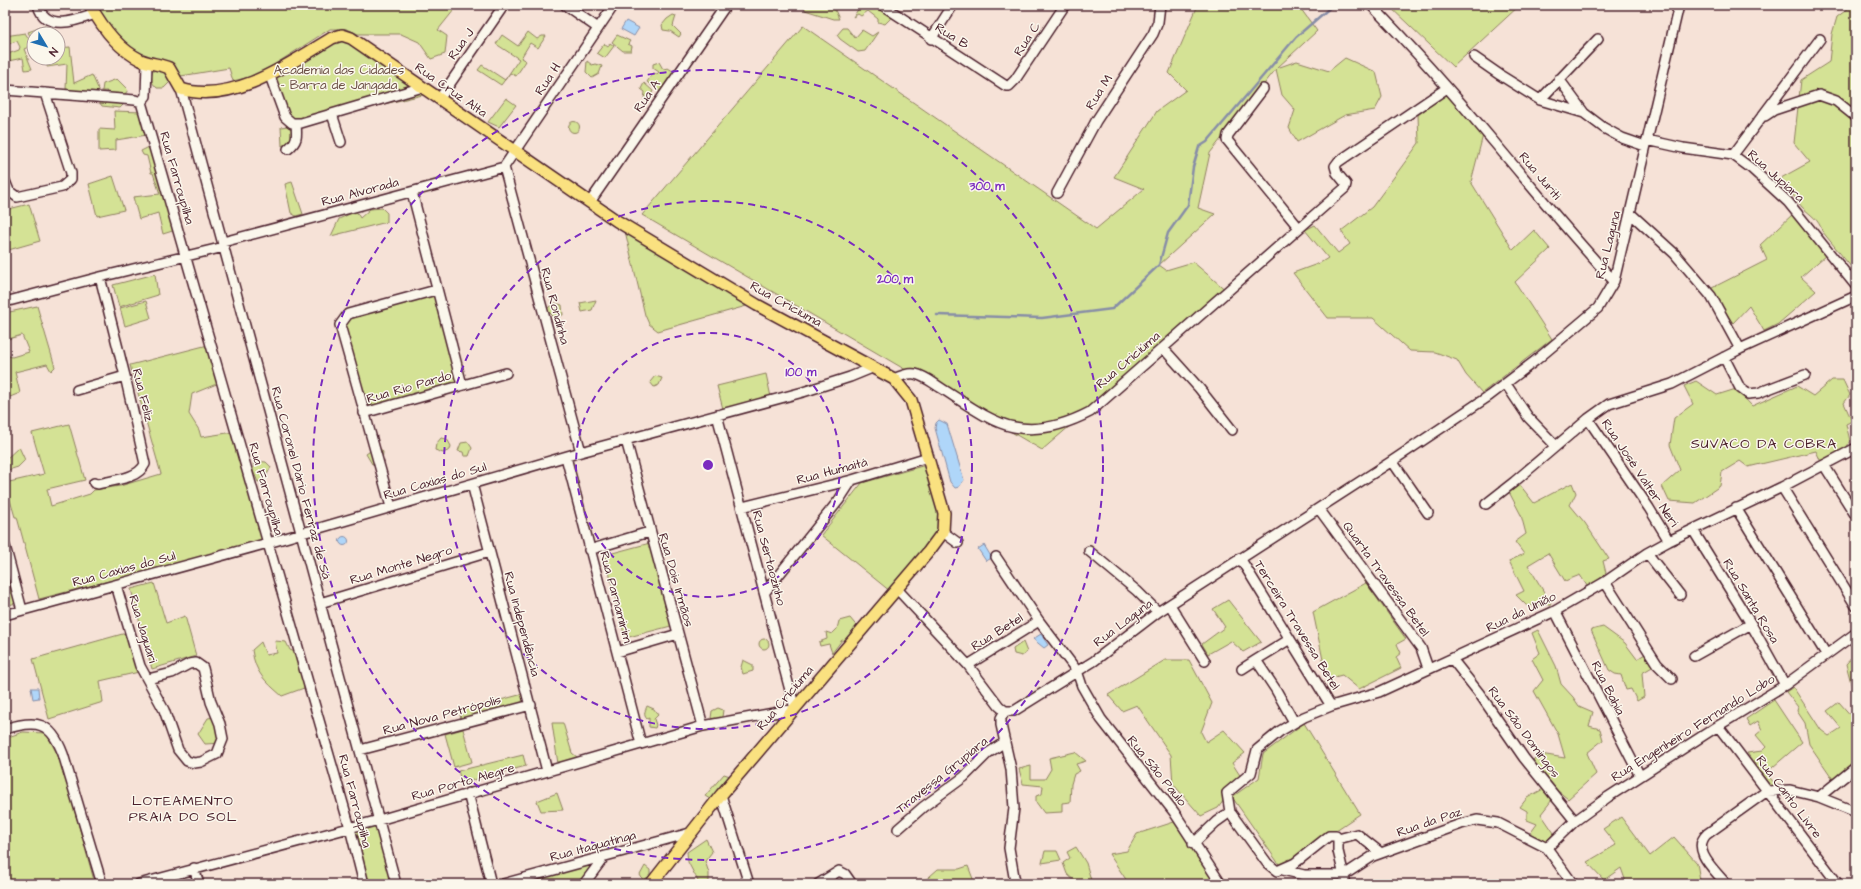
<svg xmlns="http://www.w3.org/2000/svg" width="1861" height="889" viewBox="0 0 1861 889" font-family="'Architects Daughter',sans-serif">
<rect width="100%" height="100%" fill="#f6e2d7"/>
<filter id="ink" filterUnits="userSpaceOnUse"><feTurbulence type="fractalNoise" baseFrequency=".025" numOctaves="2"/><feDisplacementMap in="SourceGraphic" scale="8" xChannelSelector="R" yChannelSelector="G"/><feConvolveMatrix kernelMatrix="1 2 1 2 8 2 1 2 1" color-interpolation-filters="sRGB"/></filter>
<g filter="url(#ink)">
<path fill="#d4e295" stroke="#8f8060" d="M94 5H458L438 30 447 36 445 54 431 59 419 42 401 34H358L347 29H330L258 75 233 81 229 68 181 76 170 64 138 54 115 34Z
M805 5H825L835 10 839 19H833L805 10Z
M861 5H876L893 16 885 24 878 22V19L868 11 861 16 858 14 853 17Z
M1198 5H1298L1317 31 1277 68 1297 61 1329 71 1345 58 1376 72 1382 97 1375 110 1345 115 1297 142 1289 128 1295 110 1282 95 1276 69 1210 153 1198 208 1215 214 1159 265 1166 270 1193 262 1227 291 1042 450 642 215 803 26 1096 229 1144 189 1114 177 1157 111 1186 90 1169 73Z
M1388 5H1520L1453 67Z
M1853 5H1856V273L1822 231C1819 219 1810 215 1802 207 1794 198 1788 187 1781 178L1810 162 1794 143 1801 80 1829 62 1832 34 1837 17Z
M673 15 676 16 673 26 681 34 679 37 670 31 663 30 662 25 667 19Z
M45 26 49 31 52 30 47 34H34V40H32L28 32Z
M843 28H847L855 38 862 30 872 36 878 32 865 51 858 52 840 39 837 35Z
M528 32 537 39 542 36H546L538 48 530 43 521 58 526 61 516 76 510 73 501 85 478 70 482 65 505 80 519 59 496 44 502 35 518 46Z
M25 33 33 45 24 49 32 69 25 70 23 58 8 61 5 55 19 50 20 47 17 41 5 45V36Z
M617 35 630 41 628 44 632 46 631 51H623L612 42Z
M340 37 427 94 290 126H294L293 139 282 146 281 127 287 126 271 76Z
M610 43 614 46 605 58 597 53 604 44 608 47Z
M70 47 74 83 92 75 101 95 66 89 67 64 47 67V58H58V48Z
M587 61 592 65 595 64 602 66 599 74 592 78 586 72Z
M659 62 663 69 668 68 676 73 667 88 660 92 647 82 653 73 657 74 659 72 653 68V64Z
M162 67 171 81 164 88H157L150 80C151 71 154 69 162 67Z
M117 79 128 90 120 101 124 104 120 108 102 106 99 102 107 91H102L103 84Z
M644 83 653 91 649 99H644L645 92 641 89Z
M1446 94 1483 135 1471 182 1513 250 1534 230 1550 249 1515 282 1552 339 1482 393 1466 375 1457 360 1435 352 1410 351 1373 318H1328L1293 273 1320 263 1328 258 1305 230 1315 225 1338 253 1350 244 1341 231 1372 207 1419 143 1418 115Z
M506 98 516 105 499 127 488 122Z
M114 111 142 112 147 135 116 140V150L99 151V129L115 130Z
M568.5 127a5.5 5.5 0 1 1 11 0a5.5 5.5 0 1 1-11 0Z
M151 146 182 228 163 234 158 213 139 219 133 197 160 194 153 173H151L147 156 143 155 141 151Z
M113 176 124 210 97 216 89 184Z
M292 182 303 214 296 216 291 213 285 184Z
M5 193 9 209 29 204 40 241 5 251Z
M382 208 387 213V222L331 236 339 219 356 211 360 218 370 209Z
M1794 213 1826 255 1801 277 1816 291 1778 324 1764 331 1749 306 1733 323 1710 289 1767 260 1760 245Z
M625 231 750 305 658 331 649 324 645 315Z
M155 274 158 295 119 307 113 285Z
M436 290 462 385 364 413 342 320Z
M596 300 592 310 582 312 580 303Z
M146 301 151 318 125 326 120 308Z
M555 303 562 305 563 315 554 317 546 309Z
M37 306 55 367 51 371 47 364 15 372 20 393 5 399V355L12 357 29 352 22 335 5 340V313Z
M208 345 219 383 192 394 189 414 199 430 201 437 234 432 265 541 39 599 17 517H15L5 483 44 474 32 433 69 424 85 480 47 489 51 506 90 494 94 490 120 486 161 474 130 365Z
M766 374 771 397 723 409 717 386Z
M655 376 662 378 659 385 654 387 650 382Z
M1832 380H1843L1850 395 1844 403 1852 421 1846 424 1850 441 1845 451 1821 462 1816 451 1748 467 1740 461 1722 472 1720 486 1695 503 1669 501 1662 486 1680 470 1670 445 1674 418 1693 404 1684 386 1696 381 1717 395 1736 389 1752 406 1797 386 1813 396Z
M441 438 447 439 451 446 450 450 443 453 435 450 436 444Z
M468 442 472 448 469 456H464L463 452 458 451 461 443Z
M19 447 25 460 18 467 5 471V460Z
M376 447H379L383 452 382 462 372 464 366 454Z
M254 461 266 462 271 467 264 480 258 482 253 471Z
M933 463 947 529 896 596 821 535 862 483Z
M1572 483 1576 493 1570 505 1585 523 1609 559 1603 561 1606 573 1589 589 1580 575 1565 581 1548 553 1528 565 1551 604 1527 606 1516 595 1524 591 1509 561 1524 554 1515 542 1526 534 1521 515 1509 492 1520 485 1534 503Z
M650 543 671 626 625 638 605 555Z
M5 564 16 603 5 606Z
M1361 576 1406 639 1397 644 1401 653 1396 657 1401 668 1359 689 1342 675 1327 679 1313 612 1366 583Z
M154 583 166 623 185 616 196 656 152 669 131 589Z
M1228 600 1261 642 1243 652 1231 641 1208 654 1202 644 1225 627 1213 609Z
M850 618 859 629 849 642 842 640 832 653 829 644 820 646 819 642 827 639 826 632 832 634 837 629 839 621Z
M1603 627 1625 643 1637 659 1645 654 1654 666 1642 673 1644 697 1637 701 1631 689 1626 690 1621 675 1615 674 1609 670 1591 630Z
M1538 630 1556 666 1561 684 1573 697 1579 706 1593 712 1589 726 1600 729 1603 740 1587 753 1596 774 1568 799 1558 791 1533 760 1540 754 1565 758 1558 734 1534 691 1543 680 1532 659 1540 653 1532 633Z
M126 633 139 672 100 681 103 702 49 719 33 659Z
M759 644a5 5 0 1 1 10 0a5 5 0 1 1-10 0Z
M275 641 286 642 290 650 306 657 304 688 282 696C265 681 255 673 252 650L261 642 266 655 277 653Z
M1023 642 1027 652 1022 656 1014 654 1013 649Z
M1856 653V687H1852L1846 664Z
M743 660 753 665V671L743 674 741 667Z
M1165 660H1189L1212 703 1201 732 1206 742 1224 730 1245 753 1232 763 1241 777 1218 808 1201 816 1173 784 1171 755 1137 705 1122 711 1108 695Z
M1793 687 1821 730 1829 736 1841 728 1827 711 1839 702 1853 718H1856V763L1833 779 1809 744 1805 723 1797 711 1798 707 1786 692Z
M523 694 527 709 463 726 459 711Z
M1774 700 1802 742 1766 773 1775 784 1771 787 1747 753 1762 751 1766 747 1756 735 1762 730 1758 721 1750 726 1746 719Z
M647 706 654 709 658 715 654 719 656 725 655 728 649 727V718L647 719C643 715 645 711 647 706Z
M718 708 723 710 722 717 716 721 711 718 712 711Z
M221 716 225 721 222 743 205 744 198 734 208 718Z
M552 723H563L572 753 577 757V764H558Z
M1304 723 1360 814 1281 867 1232 797 1259 778 1263 754Z
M463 729 472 762 454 767 445 734Z
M23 732 46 733 61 761 95 884H5V738Z
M1075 752 1086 761 1076 764 1080 771 1074 774 1071 784 1070 802 1062 803V812L1044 813 1036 802V796L1042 794 1043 786 1023 784 1019 769 1031 766V779H1045L1051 769 1049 758Z
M523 755 526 766 462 783 458 771Z
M724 774 739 779 718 804 705 796Z
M1545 788 1552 800 1541 814 1554 833 1545 842 1529 835 1537 824 1527 820V811L1520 807 1527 798Z
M557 793 563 810 541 811 537 801Z
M1621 817 1650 856 1674 837 1697 863 1700 880 1695 884H1625L1626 882 1621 868 1604 880 1587 862 1616 845 1603 829Z
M1174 822 1216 884H1129L1109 854 1127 851 1137 834Z
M383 823 399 884H361L347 832Z
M706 839 712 852 705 861 709 873V882L699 883 688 862 687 852Z
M1076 847 1086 863 1091 880 1078 884 1067 874 1063 863 1070 858 1067 852Z
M1045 851H1057L1061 860 1042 863Z
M600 862 584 884H515Z
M645 866 650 870V876L643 880 640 875Z
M968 866 975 884H921L938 869H959Z"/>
<path fill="#afd6f9" stroke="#878da7" d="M626 21 639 28 634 36 621 29Z
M939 420 947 424 964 480 959 487 955 488 950 482 935 428 936 423Z
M339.5 541a4.5 4.5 0 1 1 9 0a4.5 4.5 0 1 1-9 0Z
M984 545 992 558 986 561 978 549Z
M1041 634 1048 645 1044 648 1033 639Z
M31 688H38L39 698 33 699Z"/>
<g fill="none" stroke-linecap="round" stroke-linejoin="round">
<path stroke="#878da7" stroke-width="2.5" d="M937 315 1042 318 1112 309 1159 265 1168 233 1188 205 1193 167 1199 147 1207 142 1296 37 1333 5"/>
<defs>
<path id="minor" d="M38 5C45 32 76 21 95 14
M565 5 598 28
M882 5 1006 86H1009L1015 80 1065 5
M1371 5C1416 51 1458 99 1499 148 1537 193 1574 239 1614 281
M931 39 953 5
M1474 57 1500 75 1540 100 1584 113 1604 128 1622 138 1645 146
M270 76 285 117 292 123H301L423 87
M1559 79 1584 113
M181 89 396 884
M1263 89 1228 135 1227 140 1299 228
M5 90 135 100 141 102 146 96 147 63
M440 98 504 5
M1540 100 1598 39
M141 102 350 828 364 884
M332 114 341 142
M1765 116 1774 110 1819 95 1836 101 1856 117
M1647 140 1683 148 1733 155 1752 169 1788 202 1856 286
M288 149C298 141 297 136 296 124
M1733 155 1820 39
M504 167 581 452
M504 167 614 5
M5 181 9 191 17 197 62 187 71 179V173L45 93
M412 192 462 385
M1057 193 1096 121 1153 34 1158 22 1160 5
M590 202 726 5
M1630 213 1675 254 1711 296 1740 349
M223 242 504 167
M5 302 100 277 224 247
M1163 348 1199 388 1232 430
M1724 357 1740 388 1748 394 1758 393 1805 375
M894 379C900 376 907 373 915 374 925 376 933 383 941 388 962 401 989 422 1014 427 1039 432 1067 424 1090 412L1345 188 1346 184 1337 173 1335 166 1338 162 1447 88
M1506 384 1528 417 1556 446
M77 390 125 376
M364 413 506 373
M1588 419 1649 508 1669 541
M626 440 703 726
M566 457 641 744
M1392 461 1428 513
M1824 465 1856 516
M94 483 98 484C113 480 138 479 145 464L125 376 100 277
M472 484 547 771
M1782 487 1856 606
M1486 504 1514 482 1588 419 1609 404 1672 384 1740 349 1856 296
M391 507 340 325 348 314 436 290
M742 507 852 480 928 457
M1736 508 1826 654
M1319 509 1421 648 1428 668
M1693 530 1751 624 1785 685
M943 532 958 543
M5 546 22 610
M589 550 649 532
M1089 551 1137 591 1158 612
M1647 553 1680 595
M996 557 1039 621 1077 671 1082 686 1101 719 1174 812 1221 884
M1240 558 1331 706
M1605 582 1657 664 1672 679
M116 585 140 666 164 710 178 750 187 761 194 763 201 762 217 754 223 739 220 724 211 702 203 668 196 663 189 664 172 673 148 679
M897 589 968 665 999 706 1005 711H1014L1094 661 1158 612 1392 461 1489 396 1535 361 1598 308 1614 281 1679 5
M765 592 839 500 852 480
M320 603 489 552
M1170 605 1205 661
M1555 611 1640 776
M5 615 268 543 581 452 803 392 850 377 872 368
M617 652 678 634
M1694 656 1751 624
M1452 659 1479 693 1524 758 1575 821
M1256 660 1290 639
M968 665 1039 621
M1242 669 1256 660 1276 690 1294 722
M1005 711 1001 718V725L1011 769 1014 808 1009 848 1015 882
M1718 726 1838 884
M5 729C37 719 51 722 63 754L102 884
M360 750 531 705
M468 793 491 884
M721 795 749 884
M1819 797 1856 812
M1230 812 1267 863 1277 871 1295 863 1329 836H1336L1338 839V851L1346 884
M898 829 923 807 964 777 988 753 1005 742
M1338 839 1357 834 1381 853
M1193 844 1216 822 1230 812 1227 793 1251 773 1257 750 1280 731 1304 717 1331 706 1379 692 1555 611 1605 582 1647 553 1669 541 1782 487 1856 448
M1547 848 1575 821 1608 797 1718 726 1785 685 1856 633
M194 868 199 884
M1283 870 1304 875H1344
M1344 875 1373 856 1461 824 1477 820 1498 823 1547 848 1573 884
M139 884 379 820 703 726 795 709 717 415
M503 884 690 833
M584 884 604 857
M818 884 839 871 845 874 852 884
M1726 884C1716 871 1690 850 1707 834L1767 791 1790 790 1819 797 1856 767"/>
<path id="major" d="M90 5C102 27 118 49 141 60 150 64 160 64 169 68L181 89C232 105 291 63 332 38L342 35 351 38 617 221 757 305 894 379 911 400 944 513 943 532 929 551 721 795 651 884"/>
</defs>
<use href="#minor" stroke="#4a1f2b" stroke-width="12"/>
<use href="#major" stroke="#4a1f2b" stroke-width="14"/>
<use href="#minor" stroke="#fbf7ec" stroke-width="9"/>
<use href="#major" stroke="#fae180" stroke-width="11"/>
</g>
</g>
<g fill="none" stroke="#7b2cbf" stroke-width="2" stroke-dasharray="7 5">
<circle cx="708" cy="465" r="132"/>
<circle cx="708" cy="465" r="264"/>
<circle cx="708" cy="465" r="395"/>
</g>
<g text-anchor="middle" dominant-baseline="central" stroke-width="3" stroke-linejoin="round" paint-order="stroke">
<g font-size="13" fill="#4a1f2b" stroke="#fbf7ec">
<text transform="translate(952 36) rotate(32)">Rua B</text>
<text transform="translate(1027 39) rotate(-57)">Rua C</text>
<text transform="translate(461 44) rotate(-55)">Rua J</text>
<text transform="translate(548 79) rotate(-56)">Rua H</text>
<text transform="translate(451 90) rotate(35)">Rua Cruz Alta</text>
<text transform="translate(1099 92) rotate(-58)">Rua M</text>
<text transform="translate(647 96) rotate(-55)">Rua A</text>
<text transform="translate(1540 176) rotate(50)">Rua Juriti</text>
<text transform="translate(1776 176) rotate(42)">Rua Jupiara</text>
<text transform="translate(177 178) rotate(74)">Rua Farroupilha</text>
<text transform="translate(360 192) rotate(-15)">Rua Alvorada</text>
<text transform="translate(1608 245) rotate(-76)">Rua Laguna</text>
<text transform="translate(786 304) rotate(29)">Rua Criciuma</text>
<text transform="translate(555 306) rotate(75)">Rua Rondinha</text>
<text transform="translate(1128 360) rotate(-41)">Rua Criciúma</text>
<text transform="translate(409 387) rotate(-16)">Rua Rio Pardo</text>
<text transform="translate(143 395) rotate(76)">Rua Feliz</text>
<text transform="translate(832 471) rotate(-15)">Rua Humaitá</text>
<text transform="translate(1640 473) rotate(56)">Rua José Valter Neri</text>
<text transform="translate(435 481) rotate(-16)">Rua Caxias do Sul</text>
<text transform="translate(301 483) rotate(75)">Rua Coronel Dário Ferraz de Sá</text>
<text transform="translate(266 489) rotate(74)">Rua Farroupilha</text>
<text transform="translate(769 558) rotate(75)">Rua Sertaozinho</text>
<text transform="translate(401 565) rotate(-17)">Rua Monte Negro</text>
<text transform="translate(124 569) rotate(-15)">Rua Caxias do Sul</text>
<text transform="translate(1386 579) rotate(54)">Quarta Travessa Betel</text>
<text transform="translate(676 580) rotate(74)">Rua Dois Irmãos</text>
<text transform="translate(616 597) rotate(75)">Rua Parnamirim</text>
<text transform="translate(1751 601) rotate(59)">Rua Santa Rosa</text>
<text transform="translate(1521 612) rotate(-26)">Rua da União</text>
<text transform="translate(1123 623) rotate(-37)">Rua Laguna</text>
<text transform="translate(522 624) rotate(75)">Rua Independência</text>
<text transform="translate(1297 625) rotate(58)">Terceira Travessa Betel</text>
<text transform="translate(143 629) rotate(73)">Rua Jaguari</text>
<text transform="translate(997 632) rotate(-32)">Rua Betel</text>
<text transform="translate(1608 688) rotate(63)">Rua Bahia</text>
<text transform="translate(785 698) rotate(-50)">Rua Criciúma</text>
<text transform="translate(442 715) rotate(-15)">Rua Nova Petrópolis</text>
<text transform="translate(1693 728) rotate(-32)">Rua Engenheiro Fernando Lobo</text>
<text transform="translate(1524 732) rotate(53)">Rua São Domingos</text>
<text transform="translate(1157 771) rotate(51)">Rua São Paulo</text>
<text transform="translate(942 775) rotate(-39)">Travessa Grupiara</text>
<text transform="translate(463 782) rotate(-16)">Rua Porto Alegre</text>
<text transform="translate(1789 797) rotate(53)">Rua Canto Livre</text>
<text transform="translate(355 801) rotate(75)">Rua Farroupilha</text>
<text transform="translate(1429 822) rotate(-19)">Rua da Paz</text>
<text transform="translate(593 846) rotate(-15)">Rua Itaquatinga</text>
</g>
<g font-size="13" fill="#6c5046" stroke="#fbf7ec">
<text x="339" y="70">Academia das Cidades<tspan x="339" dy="15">- Barra de Jangada</tspan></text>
</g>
<g font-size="14" letter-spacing="1" fill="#4a1f2b" stroke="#fbf7ec">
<text x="1764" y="444">SUVACO DA COBRA</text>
<text x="183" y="801">LOTEAMENTO<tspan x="183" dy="16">PRAIA DO SOL</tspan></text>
</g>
</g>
<circle cx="708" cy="465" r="6" fill="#7b2cbf" stroke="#fbf7ec" stroke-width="2"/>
<g font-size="12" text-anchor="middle" font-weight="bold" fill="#7b2cbf" stroke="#fbf7ec" stroke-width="3" stroke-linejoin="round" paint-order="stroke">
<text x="987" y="190">300 m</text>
<text x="895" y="283">200 m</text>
<text x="801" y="376">100 m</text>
</g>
<rect width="1861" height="889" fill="none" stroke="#fbf7ec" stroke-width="20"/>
<rect x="10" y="10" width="1841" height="869" fill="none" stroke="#4a1f2b" stroke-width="1.5" filter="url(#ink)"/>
<g transform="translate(46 46) rotate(128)"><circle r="19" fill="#fbf7ec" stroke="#b4a19f"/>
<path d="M0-3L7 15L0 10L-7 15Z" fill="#1f6fb2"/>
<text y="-6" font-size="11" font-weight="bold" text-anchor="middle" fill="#4a1f2b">N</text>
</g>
</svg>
